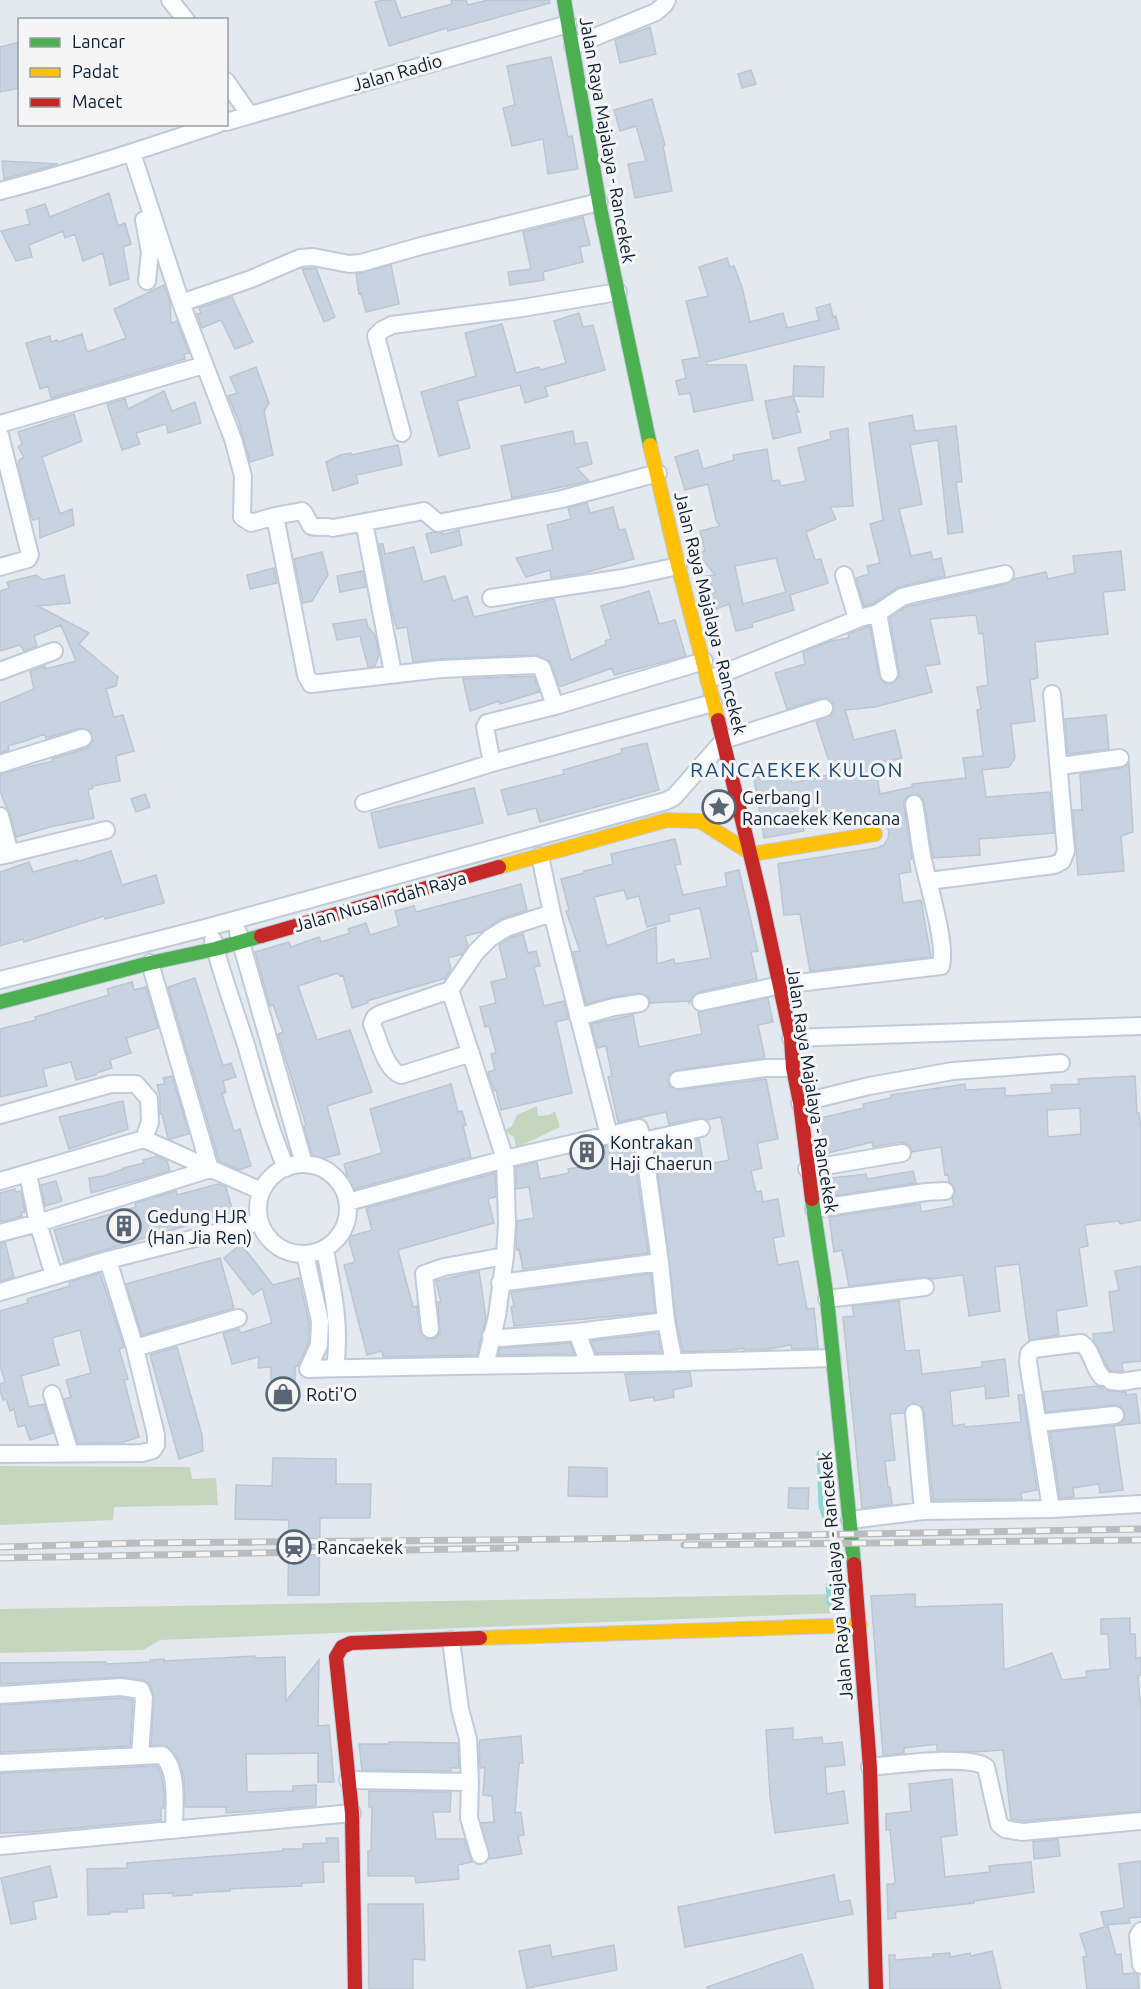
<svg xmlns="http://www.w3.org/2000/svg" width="1141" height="1989" viewBox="0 0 1141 1989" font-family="Ubuntu,sans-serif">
<rect width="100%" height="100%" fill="#e4e9ef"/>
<path fill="#c5d6bf" d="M537 1106 538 1116 549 1115 555 1111 560 1127 516 1148 514 1137 504 1131 512 1126 517 1115Z
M0 1466 190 1467 192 1479 216 1478 218 1505 114 1507 113 1520 0 1525Z
M831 1594 834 1613 160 1640 143 1650 0 1653V1609Z"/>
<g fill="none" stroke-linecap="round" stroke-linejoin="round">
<path stroke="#8fd7d6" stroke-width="5" d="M819 1453 821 1506 827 1525
M828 1585 829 1603"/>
</g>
<path fill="#c7d3e0" stroke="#bbc6d3" stroke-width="1.5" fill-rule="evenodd" d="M383 0H395L401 18 452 4 451 0H466L468 5 488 0H549L550 3 448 31 447 28 389 46 375 2Z
M650 27 656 54 620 63 615 40Z
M20 42V88L0 92V47Z
M551 57 568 137 572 136 578 169 548 174 543 139 512 146 503 108 515 105 507 66Z
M751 70 756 84 742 88 738 74Z
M652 99 665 145 663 146 672 191 635 198 628 164 646 161 636 126 620 131 614 110Z
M2 161 23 162 58 164 4 179Z
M109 193 118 226 125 223 131 244 123 247 129 279 110 285 103 253 83 261 75 234 65 238 63 231 29 245 32 257 16 261 1 231 30 224 26 210 45 204 50 217Z
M583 217 590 245 580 247 583 262 543 272 544 280 510 285 508 272 531 269 523 232Z
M727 258 730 267 734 266 742 287 750 322 783 313 787 328 819 320 816 308 830 304 833 317 836 316 839 329 706 362 707 365H746L753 400 694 412 690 393 679 395 676 381 686 378 682 360 700 357 686 301 708 296 699 267Z
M391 265 399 304 366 312 361 293 359 294 356 274Z
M316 268 335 317 324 322 302 269Z
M164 285 170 302 171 323 177 321 189 353 184 354 185 359 51 398 48 386 40 389 26 343 50 336 51 342 57 340 58 342 82 334 87 352 126 338 114 309Z
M232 297 253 342 235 349 221 320 202 328 197 314 201 313 199 308Z
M579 313 583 327 593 325 605 370 545 387 548 396 525 403 520 385 457 401 470 448 439 456 421 392 476 376 465 333 502 324 516 373 539 367 540 370 566 363 554 321Z
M794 366 824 367 823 397 793 396Z
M256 367 269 403 264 411 273 455 250 462 239 422 228 396 237 393 230 377Z
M164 391 172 411 195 402 201 423 168 433 166 424 136 433 140 444 122 450 107 404 125 399 128 409Z
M793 396 799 412H796L801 432 773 439 765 401Z
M74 414 82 441 42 457 60 514 72 509 74 525 40 538 39 518 33 520 30 513 18 466 19 460 24 457 18 447 22 444 18 432Z
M912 415 915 431 956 426 962 482H956L963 532 948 534 938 440 910 445 922 504 899 509 911 556 931 552 933 560 941 558 945 576 899 587 874 603 864 606 856 578 869 574 867 566 880 563 870 524 883 520 869 423Z
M848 428 853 506 830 507 836 519 806 532 815 560 821 559 828 583 790 595 794 610 752 623 753 627 736 631 729 604 706 613 701 598 716 592 706 576 715 575 698 553 705 551 700 531 720 526 716 520 708 484 685 490 675 457 698 450 703 469 734 460 733 455 767 449 772 481 779 480 781 486 806 481 798 448 831 439 830 432ZM776 558 786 592 743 604 735 566Z
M573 431 575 444 587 442 592 464 577 468 589 481 512 498 501 446Z
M398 445 402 465 356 475 358 483 333 491 326 462 340 455 351 453V455Z
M587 503 590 513 613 507 619 530 625 529 634 559 584 573 551 578 550 570 526 577 516 558 553 550 547 525 571 519 568 508Z
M459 530 462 545 431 553 426 534 433 532 443 533V535Z
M379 544H383L385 554 414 547 423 582 445 576 453 601 467 596 474 617 554 599 571 660 606 644 605 641 611 639 601 606 649 591 659 624 675 620 686 656 614 675 612 668 562 686H559L550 661 535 655 440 659 413 662 407 627 397 629 392 612Z
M1121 551 1125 590 1103 592 1108 634 1035 642 1038 678 1030 680 1035 721 1011 724 1015 758 1009 767 982 770 986 797 1050 792 1054 833 979 839 980 855 933 858 924 801 918 794 908 796 904 800V806L912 859 909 860 911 872 899 874 903 903 921 900 931 957 810 971 800 914 784 915 778 864 877 848 884 845 888 838 889 832 886 825 879 821 844 825 843 815 802 823 804 831 764 838 753 772 788 764 792 783 833 774 816 721 831 715 834 710V704L827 698H821L787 709 775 673 805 664 803 652 831 641 849 638 848 634 870 626 879 676 885 684H891L899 678V672L890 618 906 607 1007 584 1014 579 1046 572 1048 579 1075 573 1073 556ZM976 615 979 634 983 633 988 685 977 687 981 709 977 710 983 756 963 758 966 778 912 784V787L880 794 875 765 902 758 895 730 854 740 845 710 875 707 932 692 925 666 940 664 930 619Z
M322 552 328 575 312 601 303 603 294 559Z
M274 568 277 583 250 589 247 575Z
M363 571 366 587 340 592 337 576Z
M36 575 43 580 64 575 70 603 38 606 89 633 79 644 118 677 116 686 106 689 114 717 123 715 134 751 116 756 120 781 92 786 93 788 88 790 94 818 50 827 16 837 10 813 4 802 0 790V774L53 761 52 759 87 748 93 740 90 730 80 728 46 738 45 734 28 740 8 746 9 750 0 753V703L34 689 30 671 45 666V669L76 661 61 625 34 636 37 646 24 651 20 645 0 651V591L9 588 7 582Z
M366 619 368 627 375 635 379 655 375 666 368 667 360 636 337 640 333 624Z
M534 676 539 692 500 704 499 701 470 711 463 679Z
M1106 715 1109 749 1068 754 1065 719Z
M647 743 659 790 540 822 536 808 508 815 501 790 564 774 563 770 622 753 621 749Z
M1129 763 1133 832 1121 836 1124 871 1078 875 1073 810H1082L1080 774 1121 768Z
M474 788 483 823 379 848 371 813Z
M145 794 150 807 136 812 131 799Z
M675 839 681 864 675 865 683 895 727 886 725 873 739 870 758 951 751 952 757 979 698 992 694 995 689 1003V1001L650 1003 648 996 639 993 612 997 586 1004 573 952 580 951 566 911 569 910 561 879 584 873V871L613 864 611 854ZM624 890 627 899 639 896 647 927 670 921 668 915 700 908 711 958 675 964 674 959 657 964 656 927 607 946 594 897Z
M111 851 122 885 156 875 164 903 105 919 104 916 24 942 23 939 0 946V872L29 862 33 872 77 860V862Z
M521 884 527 910 501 919 481 932 465 936 468 946 462 954 448 958 451 969 446 978 367 1001 368 1003 352 1008 343 975 340 976 338 973 298 986 317 1040 350 1030 372 1092 327 1106 340 1154 314 1161 304 1126 306 1125 278 1034 283 1032 273 1005 270 1006 255 952 289 942 291 947 319 937 321 942 350 933 348 929 366 923 370 935 399 926 395 911 414 906 416 912Z
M523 934 528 953 536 951 540 966 534 967 544 1006 564 1001 568 1019 556 1022 572 1093 501 1110 496 1090 494 1091 488 1072 495 1070 491 1054 496 1053 489 1026 485 1027 480 1007 496 1003 491 982 507 978 499 945 510 938Z
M195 978 223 1066 231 1063 236 1077 223 1081 226 1092 222 1094 234 1131 240 1129 251 1166 239 1170 219 1161 168 987Z
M132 982 134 990 146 987 158 1028 126 1038 131 1053 110 1060 112 1068 96 1073V1075L76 1080 71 1062 43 1069 47 1086 0 1097V1029L36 1020 35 1017 109 995 107 989Z
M768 998 773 1022 758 1025 765 1058 677 1070 671 1072 668 1081 670 1087 679 1090 766 1079 778 1139 757 1143 762 1168 751 1171 756 1192 761 1191 763 1202 778 1199 784 1236 773 1238 778 1265 798 1261 807 1309 814 1308 818 1348 792 1349 791 1345 769 1349 744 1350V1348L732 1350 683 1352 676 1319 655 1149 699 1139 704 1165 729 1160 721 1117 707 1120 699 1118 669 1124 666 1112 618 1122 608 1077 612 1076 606 1046 597 1048 591 1024 633 1015 639 1047 702 1034 698 1012Z
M172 1076 189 1134 170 1139 168 1138 162 1114H160V1097L157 1085 165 1084 163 1078Z
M1135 1076 1137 1113H1139L1141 1127V1220L1120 1224 1119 1221 1085 1225 1088 1246 1079 1248 1087 1306 1056 1311 1059 1335 1029 1340 1019 1264 995 1267 1000 1311 969 1316 963 1275 932 1279 924 1277 849 1286 842 1250 834 1252 829 1217 920 1204 921 1212 954 1206 952 1198 955 1190 949 1182 948 1174 945 1175 941 1147 912 1152 910 1146 901 1142 873 1147 872 1142 824 1154 816 1119 864 1108 863 1104 891 1098V1095L965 1084 966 1090 1005 1088V1096L1052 1093 1051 1085 1079 1084 1078 1079ZM1080 1108 1081 1134 1048 1137 1047 1110Z
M451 1084 458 1112 462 1111 466 1125 463 1126 471 1157 351 1190 344 1164 382 1153 370 1109Z
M123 1101 128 1129 69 1149 59 1117Z
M632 1140 648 1253 523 1269 519 1249 517 1250 516 1247 517 1221 534 1218 529 1187 516 1189V1167L537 1162 540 1179 569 1173 568 1169 579 1167 576 1153Z
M157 1156 167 1161 170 1171 91 1193 89 1178 104 1176 123 1169V1168L144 1163 143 1160Z
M913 1171 916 1183 826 1197 823 1179 866 1174 867 1179Z
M495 1173 496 1197 488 1199 494 1223 398 1250 413 1307 417 1306 420 1331 426 1339 436 1338 440 1333 438 1302H441L436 1281 479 1271 486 1318 477 1355 383 1357 382 1351 367 1355 344 1265 355 1262 348 1237 372 1230 366 1208Z
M56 1181 62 1201 45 1206 41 1185Z
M218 1184 226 1187 233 1212 64 1262 54 1230 136 1207 135 1203 176 1191 177 1195Z
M15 1189 16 1192 21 1191 25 1212 21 1213 22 1216 0 1222V1193Z
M5 1242 14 1277 0 1281V1243Z
M241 1244 273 1285 299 1278 309 1322V1342L298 1366 295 1367V1405L271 1406V1367L258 1368 259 1357 232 1364 223 1333 239 1329 241 1333 272 1323 262 1288 253 1295 224 1258Z
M220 1258 234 1308 142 1335 126 1284Z
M1141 1266V1361L1122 1363 1123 1371H1110L1094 1341 1093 1334 1114 1332 1109 1292 1119 1290 1115 1271Z
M100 1273 124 1347 119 1349 128 1379 124 1380 139 1437 121 1443H78L64 1399 71 1397 66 1380 91 1373 80 1330 52 1338 59 1365 21 1376 29 1407 44 1404 53 1433 30 1440 25 1425 18 1427 14 1409 10 1411 6 1399 3 1400 0 1390V1384L5 1382 0 1365V1311L28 1303 27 1299 70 1286 69 1282Z
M651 1274 655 1312 514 1326 511 1307 514 1306 511 1292Z
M899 1301 905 1351 919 1350 922 1374 982 1367V1362L1005 1359 1009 1396 986 1399 985 1386 950 1391 953 1426 964 1424 965 1427 1021 1422 1018 1395H1023L1037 1490 1021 1493 1022 1499 933 1500 924 1412 922 1407 914 1403 908 1405 904 1413 890 1414 895 1460 885 1461 888 1487H890L892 1504 862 1508 843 1317 854 1316 852 1306Z
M658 1333 661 1352 596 1353 591 1341Z
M570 1343 574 1354 498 1355 500 1348Z
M177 1347 202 1435 203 1451 179 1459 150 1355Z
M690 1372 692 1386 673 1390 674 1397 654 1401V1397L630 1401 625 1374Z
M1097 1386 1110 1391 1126 1392V1395L1136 1394 1140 1423 1114 1426 1123 1490 1100 1493 1099 1484 1073 1488 1074 1497 1060 1498 1050 1432 1116 1425 1124 1420 1125 1413 1120 1406 1114 1405 1046 1412 1043 1392Z
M273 1458 336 1459V1484H371L370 1518H320L319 1595H288L289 1520 235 1519 236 1485 272 1486Z
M569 1467 607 1468V1497L568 1496Z
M789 1488H809L808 1509 788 1508Z
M915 1594V1607L1002 1604 1004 1670 1052 1653 1062 1680 1087 1677 1086 1671 1110 1669 1108 1634H1101V1619L1130 1618V1634H1135L1136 1659 1141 1657V1675L1138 1676 1141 1709V1811L1022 1821 1011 1819 1003 1750 975 1752 937 1751V1744L904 1748V1753L883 1755 871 1596Z
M255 1656V1658L285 1657 286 1701 319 1660 318 1726 329 1725 334 1782H318V1753L246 1754 247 1792 293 1791V1786L316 1785V1806L226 1813V1807H185L184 1777 177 1757 167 1746 151 1745 154 1698 151 1686 143 1680 120 1677 0 1684V1663L106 1662V1664L150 1662V1660L164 1659V1661Z
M121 1698 133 1700 130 1746 0 1752V1705Z
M793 1728V1740L822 1737 823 1744 842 1742 845 1765 825 1767 827 1794 844 1791 848 1823 775 1833 770 1796 766 1730Z
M521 1736 523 1763H519L515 1813 521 1812 524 1835 518 1836 522 1854 490 1859 481 1823 494 1822 492 1796 483 1795 485 1767 480 1768 479 1743 480 1740Z
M389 1742 458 1743 459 1768H451V1771L362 1770 359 1744H389Z
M157 1766 161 1773 164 1791V1808H161V1820L32 1832 0 1833V1773Z
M952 1779 957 1835 941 1837 945 1877 990 1872 989 1866 1031 1862 1034 1892 974 1901V1903L895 1912 896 1918 888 1919 887 1884H894L895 1881 890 1830H886V1814L911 1811 909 1784Z
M369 1791 451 1792 450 1812H433L436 1839H464L472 1862 458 1865 459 1879 416 1883 415 1876H368V1851H371L372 1807H369Z
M326 1838H338L339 1862H323L324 1882 302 1883V1886L247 1888 230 1889V1891L192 1893V1895L173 1896V1893L143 1894 144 1908 127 1909V1912H110V1914L88 1915 87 1869 127 1868V1863L283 1851V1849H303V1844L327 1843Z
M1058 1839 1060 1856 1034 1859 1033 1842Z
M1141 1861V1917L1129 1918 1130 1923 1104 1925 1101 1912 1124 1908 1119 1864Z
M50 1866 57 1897 33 1902 36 1919 11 1924 1 1878Z
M834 1875 839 1902 850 1900 853 1914 685 1947 678 1907Z
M368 1904H423L425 1960 413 1959V1989H369Z
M1108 1926 1116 1955 1121 1954 1123 1974 1135 1973 1138 1975 1139 1989H1087L1083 1957 1087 1956 1080 1934Z
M550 1945 552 1957 614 1945 617 1970 527 1988 519 1951Z
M992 1951 1001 1989H890L889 1955H895V1960L933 1957V1954L950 1953V1957L970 1953 971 1956Z
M802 1954 814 1989H707V1987Z"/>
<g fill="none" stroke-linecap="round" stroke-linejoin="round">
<defs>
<path id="street" d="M170 0 186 20
M573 46 656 12 664 5 667 0
M226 81 249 114
M226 122 568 24
M132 153 181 303 233 439 243 476 242 517 251 523 275 516 302 511 304 513 311 526C318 529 325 525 333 528L424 511 438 523 562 499 658 473
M0 191C74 172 146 148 218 124
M144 220 150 252 147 281
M181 303 251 279 300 258 313 257 349 264 361 263 421 246 599 202
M0 424 204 365
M402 433 376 336 382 330 392 325 522 308 618 292
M0 435 30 555 28 559 0 567
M275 516 306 675 311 684 441 669 535 665 542 668 555 706
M364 522 393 673
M844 575 857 619
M491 598 623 578 678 566
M878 613 889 674
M0 671 54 651
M709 679 860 618 878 613 902 597 913 594 1005 574
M492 763 485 727 487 723 555 706 704 661
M0 764 83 738
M1060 766 1120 758
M364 803 492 763 713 703
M0 816 10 854
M0 856 106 830
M540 856 552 913 609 1135
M929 881 1054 865 1062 861 1066 851 1052 694
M238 932 304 1164
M213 940C222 976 235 1010 246 1045 258 1086 269 1128 286 1168
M0 980 209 927 666 801 674 797 724 740 824 708
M450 990 505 1159 507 1223 505 1256 497 1316 485 1366
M701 1002 781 985 941 966C947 945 928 884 923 860 919 842 918 823 914 804
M578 1017 614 1007 640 1003
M791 1038 1141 1026
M471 1053 401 1075C385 1069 379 1040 372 1024L375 1017 380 1014 450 990 476 952 490 938 506 928 552 913
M678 1080 766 1068H793
M800 1103 869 1086 953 1071 1061 1063
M0 1115 111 1084H136L149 1099 150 1122 144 1139
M643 1141 701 1128
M258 1209a45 45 0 1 1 90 0a45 45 0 1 1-90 0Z
M807 1169 902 1153
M28 1174 38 1223 54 1276
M0 1181 144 1139 261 1191
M348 1202 505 1159 639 1128 643 1141 660 1262 666 1321 674 1363
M814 1209 926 1192 945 1191
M0 1233 38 1223 210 1169 150 963
M325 1250C333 1291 341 1327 335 1368
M305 1254 320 1321 319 1345 308 1369C483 1365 658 1364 832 1358
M500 1283 660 1262
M0 1292 108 1260 259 1222
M827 1299 925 1287
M430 1329 424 1274 444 1267 505 1256
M577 1332 666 1321
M491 1336 502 1338 577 1332 588 1362
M135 1348 238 1318
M1111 1381 1120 1382 1141 1379
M52 1394 70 1453
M914 1413 923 1511
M1038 1423 1115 1415
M0 1454 142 1453 153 1450 156 1445V1435L135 1348 108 1260
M1051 1509 1028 1362 1029 1353 1034 1349 1081 1343C1092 1349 1093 1368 1102 1377
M850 1520 923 1511 1051 1509 1141 1504
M451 1640 460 1709 468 1739 470 1782
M0 1695 121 1687 141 1690 144 1698 140 1756
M0 1763 162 1755C179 1769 174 1810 174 1830
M870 1767C895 1765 968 1754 986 1767L999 1824 1005 1829 1022 1832 1141 1821
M348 1780 470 1782 469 1818 480 1855
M0 1846 352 1813
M1141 1931 1138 1936 1141 1965"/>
<path id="fast" d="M564 0 601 213 650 445
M0 1002 150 963 215 949 261 936
M812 1199 827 1299 854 1564"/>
<path id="slow" d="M650 445 678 565 718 720
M499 867 667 820 700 821 752 854 875 834
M480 1638 860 1625"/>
<path id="jam" d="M718 720 762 903 791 1038 793 1068 800 1103 812 1199
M261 936 499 867
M854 1564 870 1767 876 1989
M355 1989 352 1813 336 1657 342 1647 351 1643 480 1638"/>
</defs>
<use href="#street" stroke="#bfcbd9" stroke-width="20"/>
<use href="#fast" stroke="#bfcbd9" stroke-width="16"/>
<use href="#slow" stroke="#bfcbd9" stroke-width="16"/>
<use href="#jam" stroke="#bfcbd9" stroke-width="16"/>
<use href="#street" stroke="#fbfcfd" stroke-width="16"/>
<use href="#fast" stroke="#4caf50" stroke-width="14"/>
<use href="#slow" stroke="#ffc107" stroke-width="14"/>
<use href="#jam" stroke="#c62828" stroke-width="14"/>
<defs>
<path id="rail" d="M684 1545 1141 1540
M0 1547 139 1543 579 1539 1141 1529
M0 1558 516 1548"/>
</defs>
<use href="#rail" stroke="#babdbf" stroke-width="7"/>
<use href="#rail" stroke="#f5f5f5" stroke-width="4.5" stroke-dasharray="14" stroke-linecap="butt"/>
</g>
<defs>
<symbol id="sight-ring" viewBox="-11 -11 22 22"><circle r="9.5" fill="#f5f5f5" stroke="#576575" stroke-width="1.5"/><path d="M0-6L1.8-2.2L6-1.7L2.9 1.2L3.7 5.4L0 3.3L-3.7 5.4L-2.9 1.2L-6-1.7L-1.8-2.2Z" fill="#576575"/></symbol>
<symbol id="building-ring" viewBox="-11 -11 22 22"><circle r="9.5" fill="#f5f5f5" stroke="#576575" stroke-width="1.5"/><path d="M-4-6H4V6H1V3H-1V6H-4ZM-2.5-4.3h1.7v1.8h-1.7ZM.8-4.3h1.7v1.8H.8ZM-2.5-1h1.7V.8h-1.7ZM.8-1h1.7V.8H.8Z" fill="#576575"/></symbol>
<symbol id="shop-ring" viewBox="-11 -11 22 22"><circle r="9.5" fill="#f5f5f5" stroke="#576575" stroke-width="1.5"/><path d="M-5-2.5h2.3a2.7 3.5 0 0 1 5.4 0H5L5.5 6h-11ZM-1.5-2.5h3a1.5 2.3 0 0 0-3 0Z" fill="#576575"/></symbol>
<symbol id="station-ring" viewBox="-11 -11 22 22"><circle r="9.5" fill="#f5f5f5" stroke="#576575" stroke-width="1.5"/><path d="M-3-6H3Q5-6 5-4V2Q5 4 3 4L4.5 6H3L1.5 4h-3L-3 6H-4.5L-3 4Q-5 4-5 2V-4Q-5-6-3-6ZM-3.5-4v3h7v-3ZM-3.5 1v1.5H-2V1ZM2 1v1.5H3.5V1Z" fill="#576575"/></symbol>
</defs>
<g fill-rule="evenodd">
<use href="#sight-ring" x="700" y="788" width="38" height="38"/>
<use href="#building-ring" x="568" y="1133" width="38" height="38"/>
<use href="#building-ring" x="105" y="1207" width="38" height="38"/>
<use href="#shop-ring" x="264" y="1375" width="38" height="38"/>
<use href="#station-ring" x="275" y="1528" width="38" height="38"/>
</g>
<g text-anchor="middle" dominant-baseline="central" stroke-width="6" stroke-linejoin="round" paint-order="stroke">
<g font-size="18" fill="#0b1e33" stroke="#f5f5f5">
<text transform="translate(397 72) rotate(-16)">Jalan Radio</text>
<text transform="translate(608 140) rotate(80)">Jalan Raya Majalaya - Rancekek</text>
<text transform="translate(711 613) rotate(76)">Jalan Raya Majalaya - Rancekek</text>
<text transform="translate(380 901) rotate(-16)">Jalan Nusa Indah Raya</text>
<text transform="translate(813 1090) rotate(81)">Jalan Raya Majalaya - Rancekek</text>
<text transform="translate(835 1576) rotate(-95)">Jalan Raya Majalaya - Rancekek</text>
</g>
<g font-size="18" fill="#0b1e33" stroke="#f5f5f5" text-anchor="start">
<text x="742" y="797">Gerbang I<tspan x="742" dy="21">Rancaekek Kencana</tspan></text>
<text x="610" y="1142">Kontrakan<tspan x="610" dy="21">Haji Chaerun</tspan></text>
<text x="147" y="1216">Gedung HJR<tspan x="147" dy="21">(Han Jia Ren)</tspan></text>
<text x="306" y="1394">Roti'O</text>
<text x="317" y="1547">Rancaekek</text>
</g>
<g font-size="21" letter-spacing="1.5" fill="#1f4b7b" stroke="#f5f5f5">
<text x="797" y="769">RANCAEKEK KULON</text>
</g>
</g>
<rect x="18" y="18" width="210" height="108" fill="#f5f5f5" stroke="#979fa7" stroke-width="1.5"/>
<rect x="30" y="38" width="30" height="9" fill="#4caf50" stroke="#979fa7" stroke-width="1.5"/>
<text x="72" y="48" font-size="18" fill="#0b1e33">Lancar</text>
<rect x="30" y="68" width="30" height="9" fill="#ffc107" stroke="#979fa7" stroke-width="1.5"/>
<text x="72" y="78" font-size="18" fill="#0b1e33">Padat</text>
<rect x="30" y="98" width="30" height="9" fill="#c62828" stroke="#979fa7" stroke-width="1.5"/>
<text x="72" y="108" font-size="18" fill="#0b1e33">Macet</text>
</svg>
